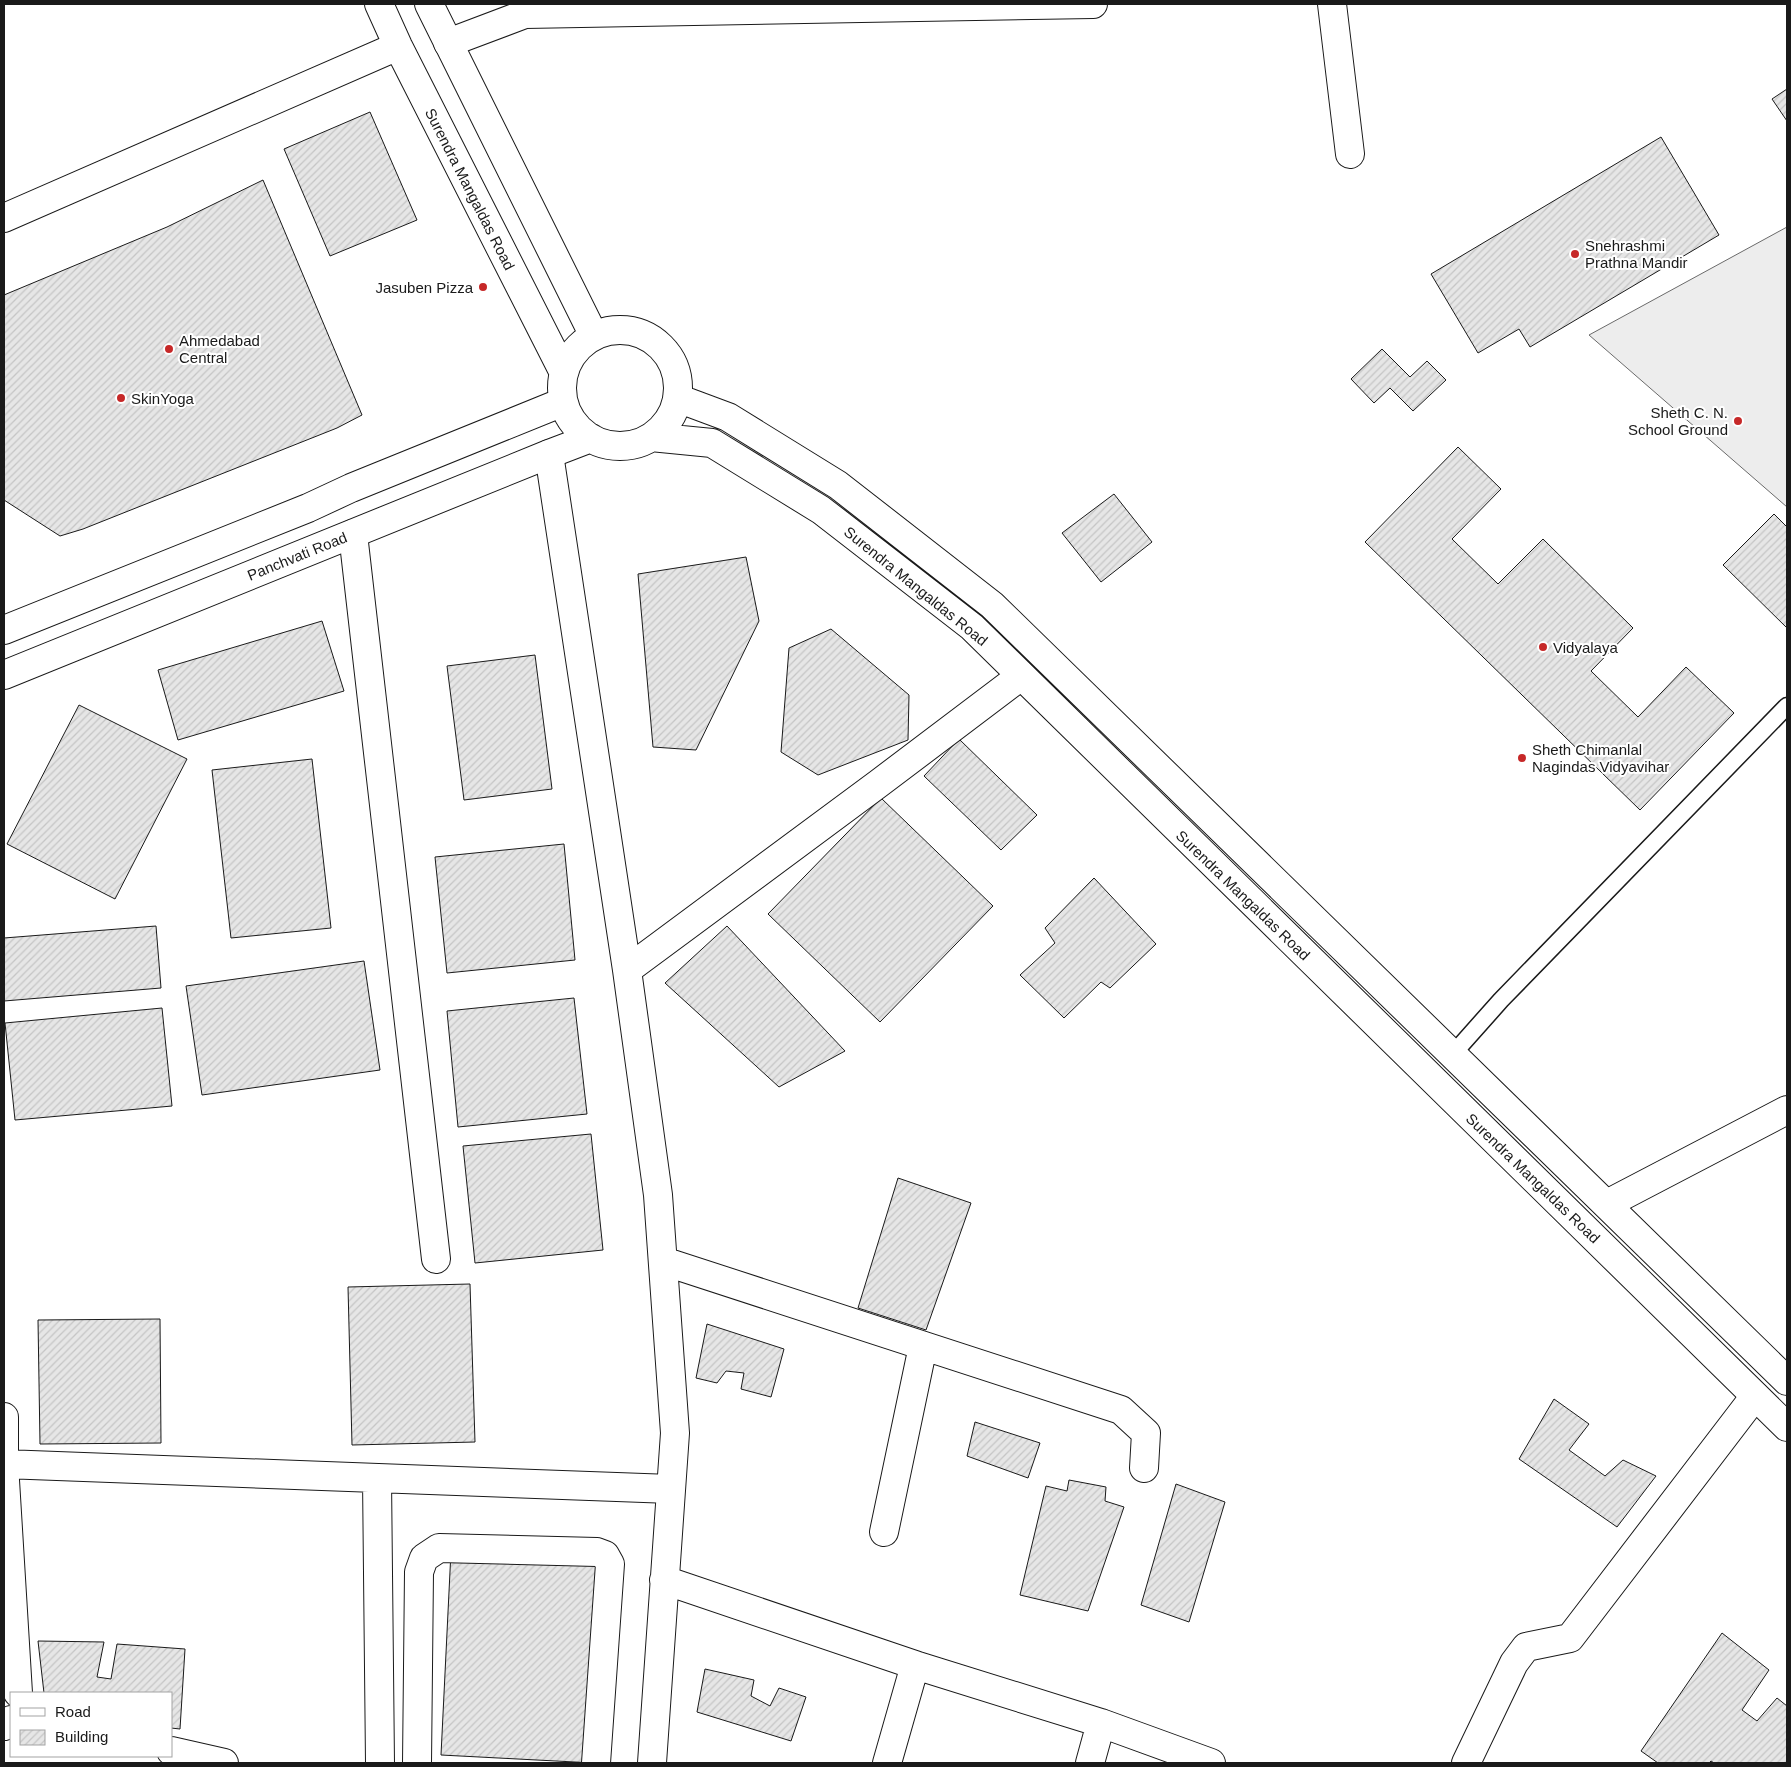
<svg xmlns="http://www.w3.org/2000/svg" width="1791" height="1767" viewBox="0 0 1791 1767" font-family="Helvetica,sans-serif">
<defs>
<pattern id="building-hatch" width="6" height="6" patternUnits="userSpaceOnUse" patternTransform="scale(1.25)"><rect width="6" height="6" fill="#e6e6e6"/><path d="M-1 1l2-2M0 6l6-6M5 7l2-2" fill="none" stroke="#c5c5c5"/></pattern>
</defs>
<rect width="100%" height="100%" fill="#fff"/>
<path fill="#ededed" stroke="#6a6a6a" d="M1787 227V507L1589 335Z"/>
<path fill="url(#building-hatch)" stroke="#1a1a1a" d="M1787 89V121L1772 99Z
M370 112 417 220 330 256 284 149Z
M1661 137 1719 235 1530 347 1519 329 1478 353 1431 274Z
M263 180 362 415 337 428 83 529 60 536 4 500V295L167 227Z
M1382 349 1410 377 1427 361 1446 380 1413 411 1390 388 1374 403 1351 379Z
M1458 447 1501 489 1452 539 1498 584 1543 539 1633 628 1591 671 1638 717 1686 667 1734 713 1640 810 1365 542Z
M1114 494 1152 542 1101 582 1062 533Z
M1774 514 1787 527V628L1723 565Z
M746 557 759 621 696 750 653 747 638 574Z
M322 621 344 691 178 740 158 670Z
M831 629 909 695 908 740 818 775 781 752 789 648Z
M535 655 552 789 464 800 447 666Z
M79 705 187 759 115 899 7 844Z
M959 739 1037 815 1001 850 924 776Z
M312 759 331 928 231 938 212 770Z
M881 798 993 906 880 1022 768 914Z
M564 844 575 960 447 973 435 857Z
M1094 878 1156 944 1110 988 1101 982 1064 1018 1020 975 1055 943 1045 928Z
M156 926 161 988 4 1001V938Z
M727 926 845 1051 779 1087 665 983Z
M364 961 380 1070 202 1095 186 986Z
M574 998 587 1114 458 1127 447 1011Z
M162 1008 172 1106 15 1120 5 1023Z
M591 1134 603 1250 475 1263 463 1146Z
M898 1178 971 1203 926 1330 858 1308Z
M470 1284 475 1442 352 1445 348 1287Z
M160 1319 161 1443 40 1444 38 1320Z
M707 1324 784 1349 771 1397 741 1389 744 1373 726 1371 717 1383 696 1378Z
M1554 1399 1589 1424 1569 1450 1605 1476 1623 1460 1656 1476 1617 1527 1519 1459Z
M975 1422 1040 1443 1028 1478 967 1456Z
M1069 1480 1106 1487 1105 1501 1124 1507 1088 1611 1020 1595 1046 1486 1067 1491Z
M1176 1484 1225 1502 1189 1622 1141 1605Z
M451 1551 605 1559 594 1763 441 1755Z
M1722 1633 1769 1670 1742 1710 1757 1721 1777 1698 1787 1706V1763H1714L1711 1761 1709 1763H1658L1641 1751Z
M38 1641 104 1642 97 1677 111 1679 117 1644 185 1649 180 1729 171 1728V1693H44Z
M705 1669 754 1680 751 1696 770 1706 779 1688 806 1697 791 1741 697 1712Z"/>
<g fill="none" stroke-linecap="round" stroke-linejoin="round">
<defs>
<path id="lane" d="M1453 1054 1501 1000 1787 706"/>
<path id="street" d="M1332 4 1350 154
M448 43 525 14 1093 4
M549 454 627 970 658 1195 675 1433 652 1763
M353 534 436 1259
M627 970 878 784 1021 676
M1607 1204 1787 1110
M663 1261 1121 1410 1146 1433 1144 1468
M4 1417V1464
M377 1478 380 1763
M884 1532 923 1346
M664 1580 915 1665 1101 1723 1211 1763
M18 1693 4 1464 671 1489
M4 1726 11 1720
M171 1751 224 1763
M417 1763 419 1572 424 1558 439 1548 597 1552 605 1555 610 1564 596 1763
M887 1763 915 1665
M1090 1763 1101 1723
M1466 1763 1514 1663 1526 1647 1570 1638 1755 1396"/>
<path id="secondary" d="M379 4 398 46 564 373
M429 4 594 336
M4 218 398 46
M562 388a58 58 0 1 1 116 0a58 58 0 1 1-116 0Z
M677 398 728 417 838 485 992 605 1787 1381
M651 437 712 443 821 510 972 627 1787 1427
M4 630 308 508 351 488 563 402
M4 675 549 454 591 438"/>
</defs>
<use href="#lane" stroke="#1a1a1a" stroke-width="19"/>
<use href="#street" stroke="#1a1a1a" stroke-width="30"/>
<use href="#secondary" stroke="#1a1a1a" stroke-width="30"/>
<use href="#lane" stroke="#fff" stroke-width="16"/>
<use href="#street" stroke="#fff" stroke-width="28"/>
<use href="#secondary" stroke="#fff" stroke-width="28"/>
</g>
<g fill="#c62828" stroke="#fff" stroke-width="2">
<circle cx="1575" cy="254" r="5"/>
<circle cx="483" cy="287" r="5"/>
<circle cx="169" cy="349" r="5"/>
<circle cx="121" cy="398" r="5"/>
<circle cx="1738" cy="421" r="5"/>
<circle cx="1543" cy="647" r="5"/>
<circle cx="1522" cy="758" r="5"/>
</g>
<g text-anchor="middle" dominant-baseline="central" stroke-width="4" stroke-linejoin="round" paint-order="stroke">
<g font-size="15" fill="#1a1a1a" stroke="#fff">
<text transform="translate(470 189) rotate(63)">Surendra Mangaldas Road</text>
<text transform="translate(297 556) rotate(-22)">Panchvati Road</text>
<text transform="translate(916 586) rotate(39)">Surendra Mangaldas Road</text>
<text transform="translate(1243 895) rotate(44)">Surendra Mangaldas Road</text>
<text transform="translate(1533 1178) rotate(44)">Surendra Mangaldas Road</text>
</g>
<g font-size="15" fill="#1a1a1a" stroke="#fff" text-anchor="start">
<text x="1585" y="245">Snehrashmi<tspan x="1585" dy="17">Prathna Mandir</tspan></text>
<text x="473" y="287" text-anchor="end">Jasuben Pizza</text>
<text x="179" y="340">Ahmedabad<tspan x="179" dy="17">Central</tspan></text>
<text x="131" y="398">SkinYoga</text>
<text x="1728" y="412" text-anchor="end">Sheth C. N.<tspan x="1728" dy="17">School Ground</tspan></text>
<text x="1553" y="647">Vidyalaya</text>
<text x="1532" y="749">Sheth Chimanlal<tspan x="1532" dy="17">Nagindas Vidyavihar</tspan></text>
</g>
</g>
<rect width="1791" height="1767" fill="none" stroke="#1a1a1a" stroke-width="10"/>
<rect x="10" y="1692" width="162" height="65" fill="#ffffff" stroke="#a3a3a3"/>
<rect x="20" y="1708" width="25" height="8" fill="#ffffff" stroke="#a3a3a3"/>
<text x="55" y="1717" font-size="15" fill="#1a1a1a">Road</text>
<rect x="20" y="1730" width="25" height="15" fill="url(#building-hatch)" stroke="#a3a3a3"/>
<text x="55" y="1742" font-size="15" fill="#1a1a1a">Building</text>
</svg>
